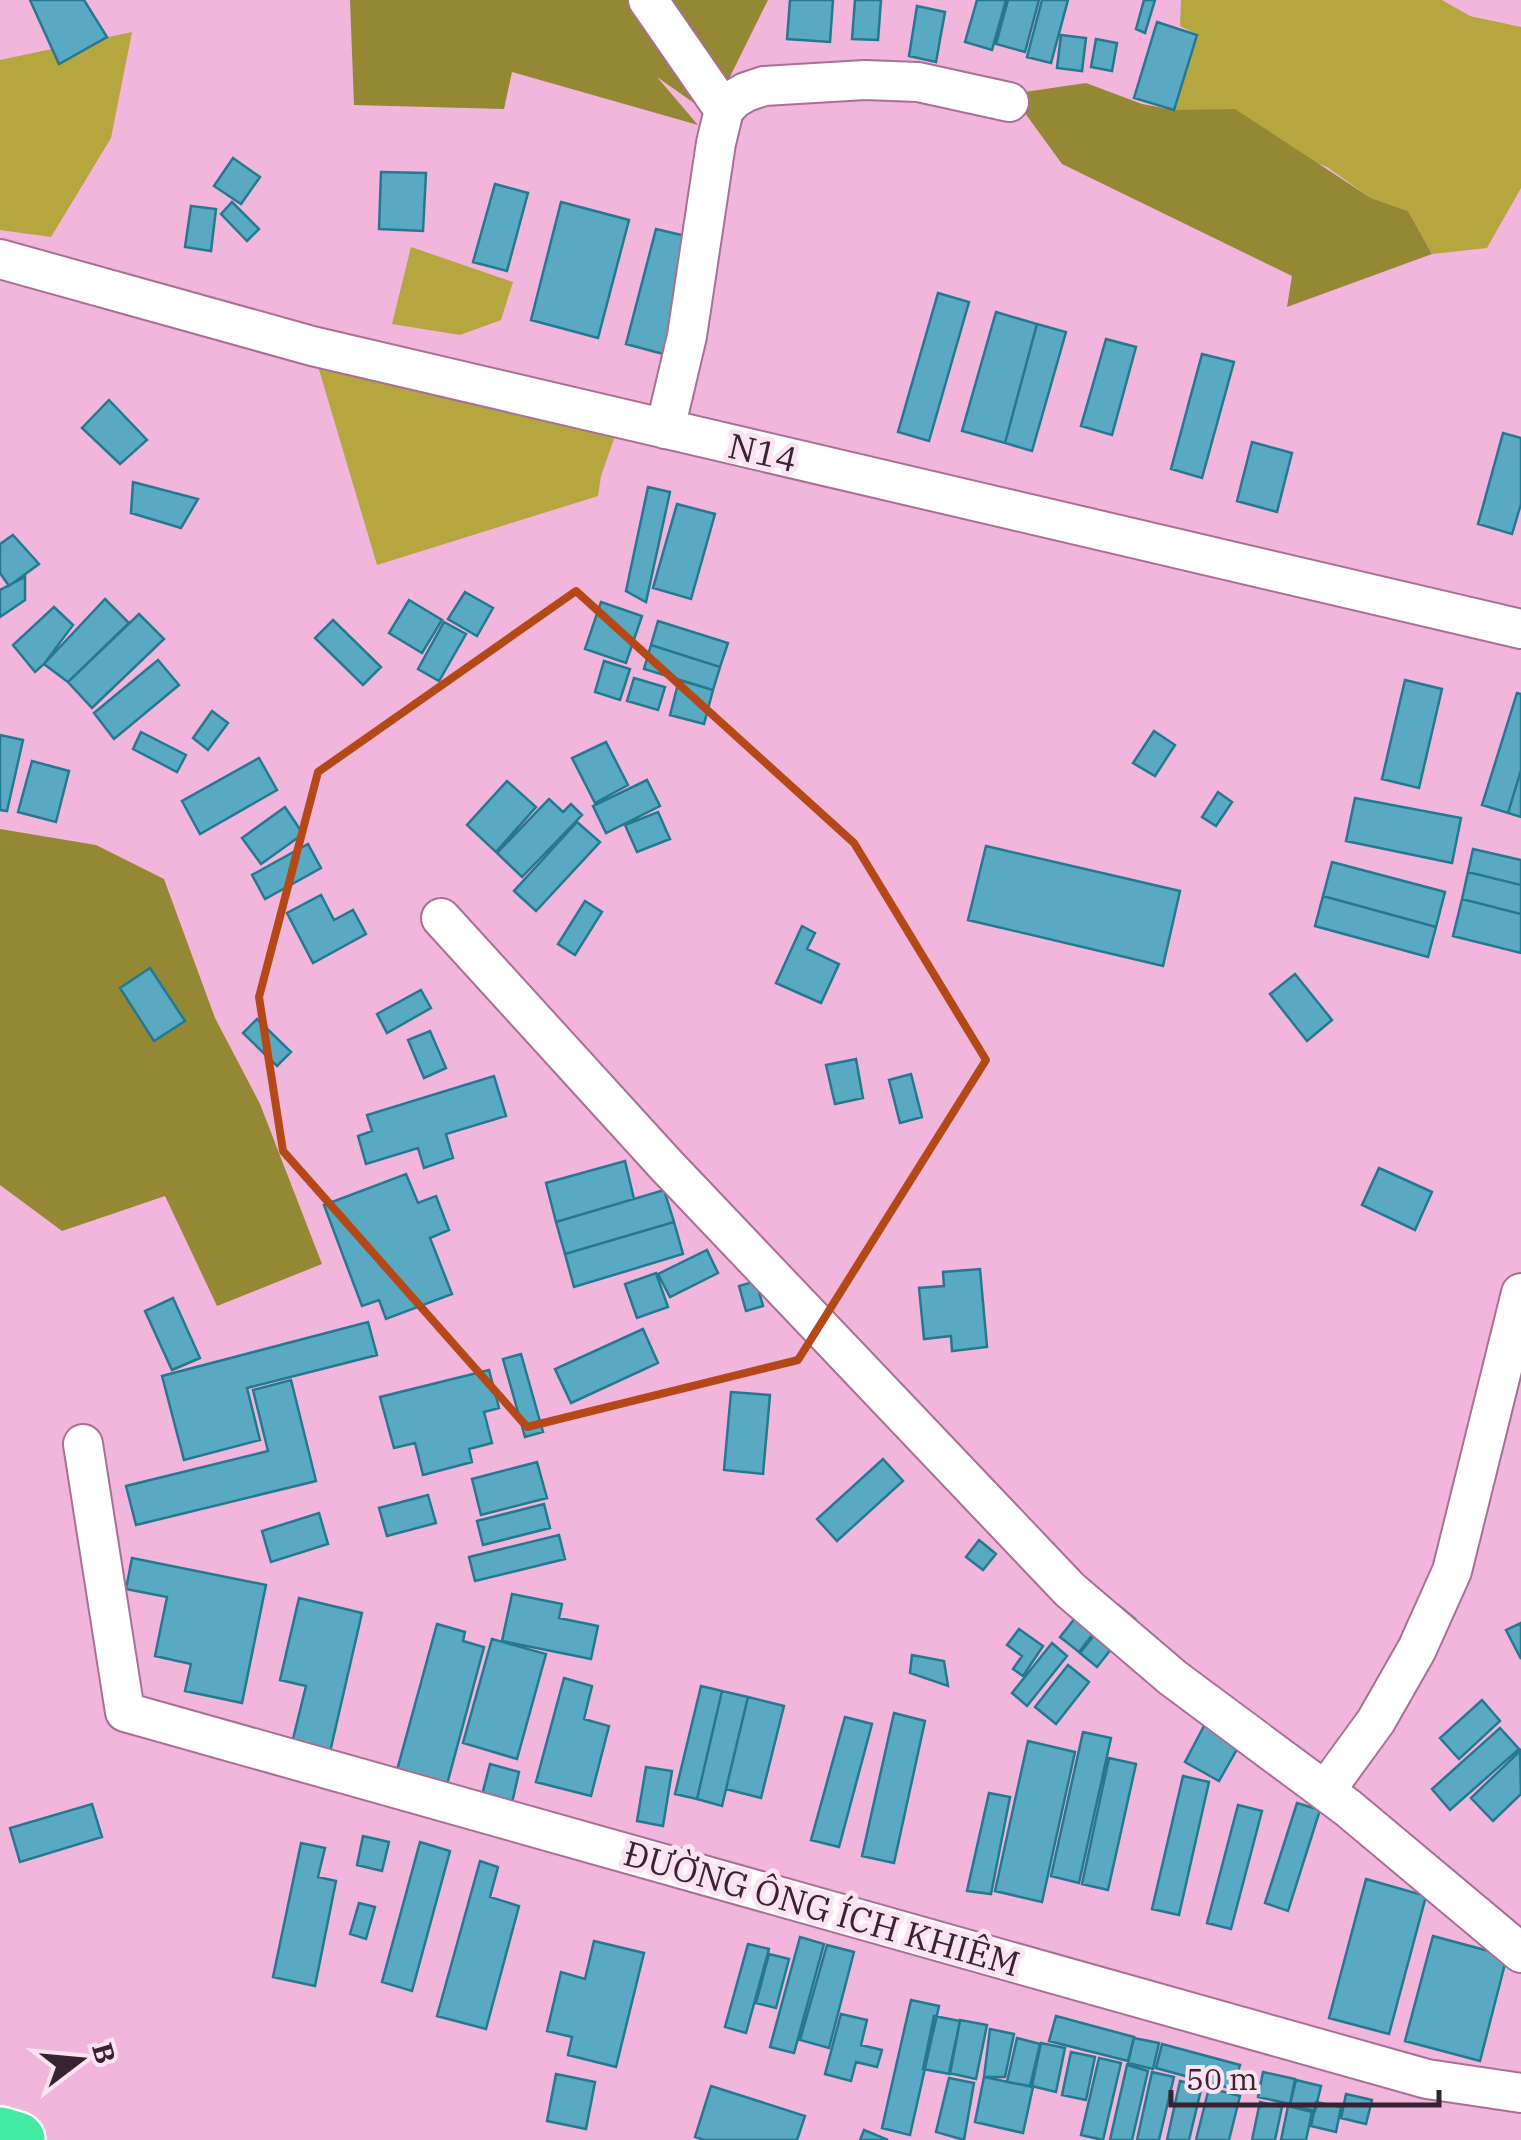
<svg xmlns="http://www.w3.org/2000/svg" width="1521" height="2140" viewBox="0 0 1521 2140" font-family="'IBM Plex Serif',serif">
<rect width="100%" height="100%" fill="#f2b5db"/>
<path fill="#b5a63f" d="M1181 0H1442L1470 16 1521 27V188L1487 248 1432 254 1408 211 1371 198 1327 167 1174 110 1198 35 1180 26Z
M132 32 111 138 51 237 0 230V60Z
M411 247 513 282 501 320 460 335 392 324Z
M312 346 615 436 601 476 598 496 377 565Z"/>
<path fill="#958835" d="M350 0H768L711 115 657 77 698 125 512 72 504 109 354 105Z
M1086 83 1142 104 1174 110 1235 109 1371 198 1408 211 1432 254 1287 307 1292 276 1062 164 1011 94Z
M0 829 96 845 164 879 215 1018 260 1104 322 1264 217 1306 165 1196 62 1231 0 1185Z"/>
<path fill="#5aa9c2" stroke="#247990" stroke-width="2.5" d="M30 0H84L107 37 59 64Z
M790 0H833L830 42 787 39Z
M855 0H881L878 40 852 39Z
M977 0H1006L992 50 965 42Z
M1008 0H1039L1025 52 996 44Z
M1042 0H1068L1051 63 1027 57Z
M1144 0H1155L1145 33 1136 29Z
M917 6 945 12 936 62 909 56Z
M1157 22 1197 35 1174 110 1134 98Z
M1061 35 1086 38 1082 71 1057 68Z
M1096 39 1117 43 1112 71 1091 67Z
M233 158 260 177 241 204 214 186Z
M381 172 426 173 423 231 379 229Z
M495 184 528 193 507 271 473 262Z
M232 202 259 229 247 241 221 214Z
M561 202 629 220 598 338 531 320Z
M191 206 216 209 211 251 185 247Z
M656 229 694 238 663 354 626 344Z
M938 293 969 302 929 441 898 432Z
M996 312 1037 324 1005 443 962 431Z
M1037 324 1066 332 1032 451 1005 443Z
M1106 339 1136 347 1112 435 1081 426Z
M1202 354 1234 362 1202 478 1171 469Z
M109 400 147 440 120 464 82 428Z
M1503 433 1521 438V504L1512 534 1478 524Z
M1252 442 1292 453 1277 512 1237 501Z
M133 482 198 499 181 528 131 513Z
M648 487 670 492 646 602 626 591Z
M677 504 715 514 691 599 653 588Z
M13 535 39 564 9 586 0 573V544Z
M25 577V600L0 617V590Z
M465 592 493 608 477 636 448 619Z
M105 599 129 623 68 682 44 664Z
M409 600 442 620 422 653 389 633Z
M601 602 642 616 626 663 585 649Z
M54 607 73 625 44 664 35 672 13 645Z
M139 614 164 639 92 708 68 682Z
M333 620 381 667 363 685 315 638Z
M658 621 728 643 720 667 651 645Z
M444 622 466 634 439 681 418 669Z
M651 645 720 667 713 690 644 669Z
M158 660 179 685 114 739 94 713Z
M604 661 630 669 620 700 595 692Z
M634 678 665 687 658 710 627 701Z
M679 680 713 690 704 724 670 715Z
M1405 680 1442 689 1419 788 1382 779Z
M1517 693 1521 694V770L1508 813 1482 805Z
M212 711 228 723 208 750 193 738Z
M1154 731 1175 745 1155 776 1133 763Z
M141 732 186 755 177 772 133 749Z
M0 735 23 740 7 811 0 810Z
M606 742 628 785 595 803 572 758Z
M259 758 277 790 200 834 182 801Z
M32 761 69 771 56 822 18 812Z
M1521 770V817L1508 813Z
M647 780 660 806 606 833 593 806Z
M507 781 536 807 496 852 467 825Z
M1218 792 1232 802 1216 826 1202 817Z
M1355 798 1461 818 1452 863 1346 841Z
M549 799 563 812 571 804 582 815 522 877 497 853Z
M285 807 303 834 261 864 242 838Z
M658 812 670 839 637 852 625 825Z
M577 822 600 842 536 911 514 891Z
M308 844 321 868 265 899 252 875Z
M986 846 1180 891 1163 966 968 920Z
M1473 849 1521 860V885L1468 872Z
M1332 862 1445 892 1436 927 1323 896Z
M1468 872 1521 885V914L1462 899Z
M321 895 334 920 353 910 366 934 313 963 287 913Z
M1323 896 1436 927 1428 957 1315 926Z
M1462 899 1521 914V953L1453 936Z
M585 901 602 912 575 955 558 944Z
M802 926 815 933 807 949 839 964 821 1003 776 983Z
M150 968 185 1021 154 1041 120 988Z
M1295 974 1332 1020 1307 1041 1270 994Z
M421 990 431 1008 387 1033 377 1014Z
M257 1019 291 1052 277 1066 243 1033Z
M430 1031 446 1068 424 1078 408 1040Z
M856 1059 863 1098 835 1104 826 1065Z
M911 1074 922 1117 900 1123 889 1080Z
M494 1076 506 1116 446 1134 453 1158 424 1168 418 1148 366 1164 358 1136 372 1131 367 1115Z
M625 1161 634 1199 556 1222 546 1183Z
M1379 1168 1432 1192 1415 1230 1362 1205Z
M406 1174 418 1203 436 1196 449 1230 430 1238 452 1294 386 1319 379 1300 362 1306 324 1205Z
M664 1190 674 1222 565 1254 556 1222Z
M674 1222 683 1254 574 1287 565 1254Z
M707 1250 718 1273 670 1297 658 1274Z
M980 1269 987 1347 952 1351 951 1336 924 1339 919 1288 944 1286 943 1272Z
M656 1273 668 1307 637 1318 625 1284Z
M756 1281 763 1306 746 1311 739 1286Z
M173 1298 200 1358 172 1370 145 1311Z
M368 1322 377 1355 247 1388 260 1440 184 1460 162 1376Z
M643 1329 658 1363 571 1403 555 1369Z
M521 1354 543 1432 525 1437 503 1359Z
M489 1370 499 1408 484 1412 492 1443 469 1449 472 1462 423 1475 415 1443 394 1448 380 1397Z
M291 1380 316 1481 136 1525 126 1486 268 1451 253 1390Z
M731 1392 770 1395 763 1474 724 1470Z
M883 1459 903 1481 837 1541 817 1519Z
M537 1462 547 1498 481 1515 472 1479Z
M428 1495 436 1523 387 1536 379 1508Z
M544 1504 550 1528 483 1545 477 1521Z
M319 1513 328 1544 271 1562 262 1531Z
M559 1535 565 1559 475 1581 469 1557Z
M979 1540 996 1554 983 1570 966 1557Z
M132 1558 266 1585 242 1703 185 1691 191 1664 155 1656 167 1597 126 1589Z
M1095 1593 1114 1607 1079 1652 1060 1637Z
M512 1594 562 1604 559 1618 598 1626 591 1659 502 1641Z
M299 1598 362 1613 330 1752 292 1743 306 1686 280 1680Z
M1118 1605 1135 1619 1097 1667 1080 1653Z
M1521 1623V1659L1506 1630Z
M437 1624 465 1632 463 1641 484 1647 446 1788 396 1774Z
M1019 1629 1043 1646 1023 1676 1013 1669 1022 1656 1007 1645Z
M492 1639 546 1654 517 1759 463 1743Z
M1052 1643 1067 1656 1027 1706 1012 1693Z
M912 1655 944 1661 948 1686 910 1673Z
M1068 1665 1089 1682 1056 1724 1035 1707Z
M564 1678 592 1686 584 1719 609 1726 591 1796 536 1782Z
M701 1686 722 1691 697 1799 675 1794Z
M722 1691 748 1697 722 1806 697 1799Z
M748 1697 784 1706 761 1798 726 1789Z
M1482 1700 1500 1721 1459 1759 1440 1738Z
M894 1713 925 1721 894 1863 862 1856Z
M845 1717 872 1724 839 1847 811 1840Z
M1205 1724 1240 1744 1219 1781 1185 1762Z
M1500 1728 1519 1749 1450 1810 1432 1789Z
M1083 1732 1111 1738 1079 1883 1051 1876Z
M1028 1741 1075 1752 1042 1902 995 1891Z
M1520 1751 1521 1794 1493 1821 1471 1798Z
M1109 1758 1136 1764 1108 1890 1082 1884Z
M490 1764 519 1772 511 1807 481 1799Z
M646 1767 672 1771 663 1826 637 1821Z
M1183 1776 1209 1782 1179 1915 1152 1909Z
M989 1793 1010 1797 991 1894 967 1891Z
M1297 1803 1320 1810 1288 1911 1265 1903Z
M92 1804 102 1837 20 1862 10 1828Z
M1238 1805 1262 1811 1231 1929 1207 1923Z
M363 1836 389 1842 382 1871 357 1865Z
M420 1842 450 1851 412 1991 382 1982Z
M301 1843 325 1848 318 1877 336 1881 315 1986 273 1977Z
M480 1861 498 1867 490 1897 519 1906 486 2029 437 2016Z
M1366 1879 1426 1896 1389 2034 1329 2018Z
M359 1903 375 1907 366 1939 350 1934Z
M1433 1936 1507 1956 1480 2061 1405 2041Z
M800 1937 824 1944 794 2053 770 2047Z
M594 1941 644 1953 616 2067 568 2055 572 2037 547 2031 561 1972 585 1979Z
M748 1944 769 1949 746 2033 725 2027Z
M827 1945 854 1952 829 2048 800 2040Z
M769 1954 789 1959 776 2008 756 2003Z
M911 2000 939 2006 910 2135 882 2128Z
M841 2014 867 2020 861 2045 882 2050 877 2067 856 2062 851 2081 825 2074Z
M934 2016 960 2021 950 2074 923 2069Z
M1056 2016 1134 2037 1128 2061 1049 2041Z
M960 2020 987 2025 976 2079 949 2073Z
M990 2029 1014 2034 1005 2077H984Z
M1017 2038 1040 2044 1030 2086 1007 2082Z
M1134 2038 1159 2043 1153 2069 1128 2063Z
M1041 2043 1065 2048 1056 2092 1032 2086Z
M1162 2044 1240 2065 1233 2089 1156 2068Z
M1071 2052 1095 2057 1086 2100 1062 2095Z
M1099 2058 1121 2063 1103 2140 1081 2135Z
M1127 2065 1148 2071 1132 2140H1110Z
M1152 2072 1174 2077 1159 2140H1137Z
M1263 2072 1295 2079 1290 2104 1258 2097Z
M556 2074 595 2082 586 2129 547 2121Z
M984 2077 1033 2087 1023 2133 975 2122Z
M949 2078 974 2083 964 2140 936 2132Z
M1296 2080 1321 2086 1315 2111 1290 2105Z
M1180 2081 1202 2086 1189 2140H1167Z
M711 2086 805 2116 797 2140H704L695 2137Z
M1209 2088 1240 2096 1229 2140H1196Z
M1346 2094 1372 2100 1366 2124 1341 2118Z
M1260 2102 1282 2107 1275 2140H1252Z
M1316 2102 1341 2107 1336 2132 1311 2126Z
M1288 2106 1312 2112 1306 2140H1281Z
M864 2130 888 2140H860Z"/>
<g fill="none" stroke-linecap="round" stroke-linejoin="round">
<defs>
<path id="minor" d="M648 0 724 110
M0 259 312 346 1521 629
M665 429 687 336 716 143 724 110 734 99 746 92 764 86 865 80 918 82 1009 102
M441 918 666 1165 1070 1590 1173 1678 1348 1808 1521 1953
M83 1444 125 1712 1427 2079 1521 2093
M1325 1791 1376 1721 1417 1649 1452 1571 1521 1293"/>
<path id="highway" d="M0 2135 17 2140"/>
</defs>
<use href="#minor" stroke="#a87094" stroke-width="42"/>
<use href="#highway" stroke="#fff" stroke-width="60"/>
<use href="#minor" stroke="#fff" stroke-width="38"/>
<use href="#highway" stroke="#43eaa4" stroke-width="55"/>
</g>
<path fill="none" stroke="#b44817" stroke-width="8" stroke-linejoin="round" d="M576 591 854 843 986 1060 798 1360 527 1427 283 1151 259 997 318 772Z"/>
<g text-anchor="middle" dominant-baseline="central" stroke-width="10" stroke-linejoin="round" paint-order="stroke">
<g font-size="35" fill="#392231" stroke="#fce3f2">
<text transform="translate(763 452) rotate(13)">N14</text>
<text transform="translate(822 1908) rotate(16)">ĐƯỜNG ÔNG ÍCH KHIÊM</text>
</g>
</g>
<g transform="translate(80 2060) rotate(74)" stroke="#fce3f2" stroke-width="8" paint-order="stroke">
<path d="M0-8L18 38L0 25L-18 38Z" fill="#392231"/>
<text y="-15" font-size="28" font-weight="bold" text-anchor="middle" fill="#392231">B</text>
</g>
<path d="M1171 2090v15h268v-15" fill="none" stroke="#392231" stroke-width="5"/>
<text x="1186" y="2090" font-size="30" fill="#392231" stroke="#fce3f2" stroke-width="8" paint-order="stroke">50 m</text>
</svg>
